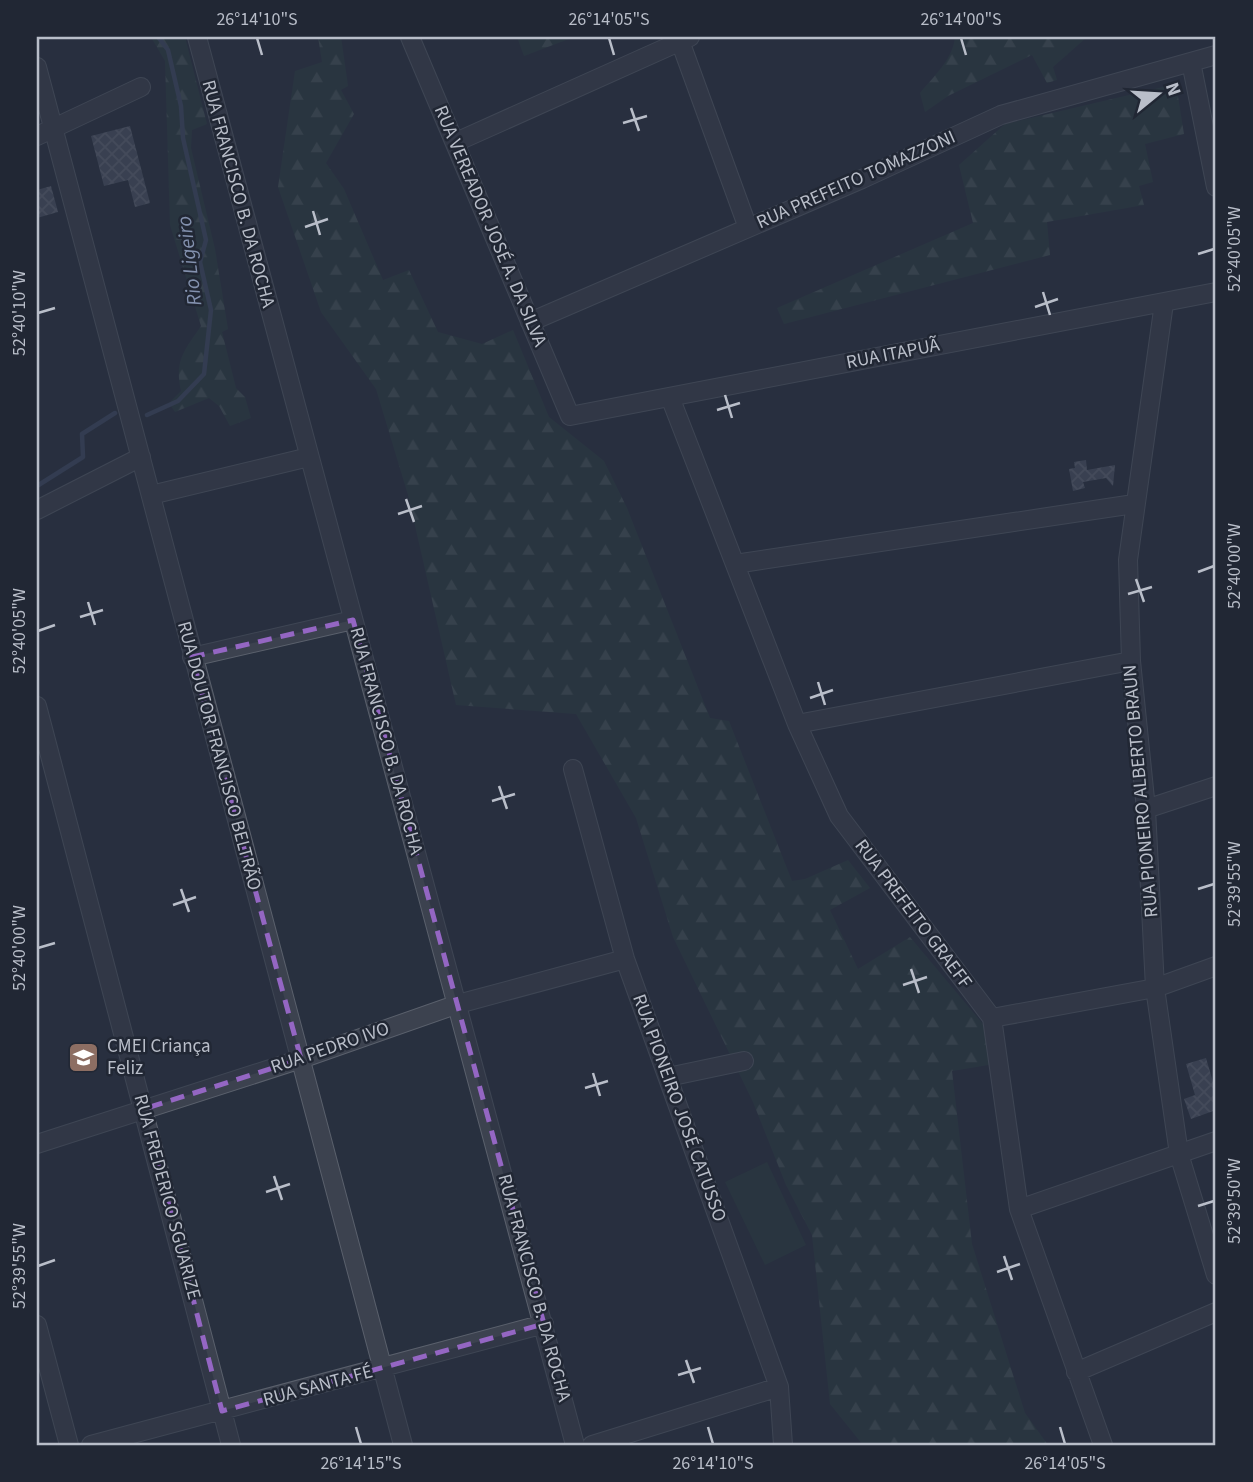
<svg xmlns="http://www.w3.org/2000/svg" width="1253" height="1482" viewBox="0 0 1253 1482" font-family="'Source Sans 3',sans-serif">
<defs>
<pattern id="forest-firs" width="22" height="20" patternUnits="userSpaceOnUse" patternTransform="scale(1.75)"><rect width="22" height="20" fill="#2b3d41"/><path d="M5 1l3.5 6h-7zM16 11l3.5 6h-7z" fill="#48575b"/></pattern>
<pattern id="building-cross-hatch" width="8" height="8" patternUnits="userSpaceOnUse" patternTransform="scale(1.75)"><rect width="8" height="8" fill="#4f5667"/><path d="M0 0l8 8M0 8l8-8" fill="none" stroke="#666c7b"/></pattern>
</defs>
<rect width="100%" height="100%" fill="#28303f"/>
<path fill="url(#forest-firs)" d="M151 37H185L207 124 192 130 191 148 215 249 228 329 222 332 236 388 245 397 251 418 230 426 219 406 209 398 175 412 169 403 181 391C174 360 185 350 201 326L170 225 165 61Z
M318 37H341L348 86 341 90 354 114 326 163 344 189 383 280 409 270 438 332 482 344 513 330 549 417 604 461 627 508 710 718 729 721 792 881 805 879 848 860 870 888 830 910 858 969 910 937 988 1030 994 1064 952 1071 972 1244 1025 1413 1048 1445H863L830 1404 812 1235 786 1185 753 1102 673 937 636 818 576 714 456 705 408 495 376 389 321 312 278 187 295 71 322 62Z
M517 37H574L524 56Z
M955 37H1087L1053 67 1057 80 1047 83 1032 55 948 96 925 112 920 93C934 76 953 59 955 37Z
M1176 84 1184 134 1145 144 1153 182 1139 186 1144 205 1047 222 1050 255 784 324 777 308 973 223 959 165 1005 124Z"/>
<path fill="#2b3d41" d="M767 1162 806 1245 765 1265 725 1182Z"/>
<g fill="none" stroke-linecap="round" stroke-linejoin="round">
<path stroke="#404c66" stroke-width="4.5" d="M147 415 178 401 204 374 211 310 200 262 206 240 183 138 181 106 168 50 158 37
M37 486 83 457 82 434 115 413"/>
</g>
<path fill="url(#building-cross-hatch)" d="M130 126 150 203 135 207 128 180 104 186 91 136Z
M51 186 58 212 37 218V190Z
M1086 460 1087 470 1115 465 1113 486 1106 478 1083 482 1085 488 1073 491 1069 469 1075 468 1074 462Z
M1206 1058 1216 1092V1110L1191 1119 1184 1099 1195 1095 1186 1064Z"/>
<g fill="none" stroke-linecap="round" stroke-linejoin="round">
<defs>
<path id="minor" d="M197 37 575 1445
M410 37 570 416 1216 292
M680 41 748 228
M1191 62 1216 187
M37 67 403 1445
M37 136 141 87
M456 142 690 37
M1164 303 1128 560 1131 661 1146 809 1155 988 1179 1154 1216 1275
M530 322 862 179 1001 115 1216 55
M670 397 797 724 839 816 992 1018 1019 1209 1103 1445
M151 495 309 457
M37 510 141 457
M735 564 1134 504
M192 657 353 620
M37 706 231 1445
M797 724 1131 661
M573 769 625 959 779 1387 783 1445
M1146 809 1216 786
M992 1018 1155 988 1216 966
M668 1077 744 1061
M37 1144 301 1059 458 1004 625 959
M1019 1209 1216 1141
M37 1325 69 1445
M1076 1372 1216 1312
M91 1445 544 1324
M592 1445 779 1387"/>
</defs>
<use href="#minor" stroke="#5a606c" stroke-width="20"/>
<use href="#minor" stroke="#3c424f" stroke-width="18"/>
</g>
<path d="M0 0H1253V1482H0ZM353 620 544 1324 222 1411 144 1109 301 1059 192 657Z" fill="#28303f" fill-opacity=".55" fill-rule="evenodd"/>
<path fill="none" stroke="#9466c3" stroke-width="5" stroke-dasharray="14 9" stroke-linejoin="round" d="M353 620 544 1324 222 1411 144 1109 301 1059 192 657Z"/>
<path fill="none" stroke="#b9bec9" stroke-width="2.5" d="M257 38 262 55M609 38 614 55M961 38 966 55M631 108 639 131M623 123 647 116M313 211 320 235M305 227 328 219M1198 254 1214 249M1043 292 1050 315M1035 307 1058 299M38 313 55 308M725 395 732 418M717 410 740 403M406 499 414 522M398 514 422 506M1198 572 1214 566M1136 579 1144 602M1128 594 1152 587M88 602 95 625M80 617 103 610M38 631 55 625M818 682 825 705M810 698 833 690M499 786 507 809M492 801 515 794M181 889 189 912M1198 889 1214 884M173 905 196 897M38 948 55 943M911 969 919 993M903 985 927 977M593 1073 600 1096M585 1088 608 1081M274 1176 282 1200M266 1192 290 1184M1198 1206 1214 1201M1004 1256 1012 1280M38 1266 55 1260M997 1272 1020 1264M686 1360 694 1383M678 1375 701 1368M356 1427 361 1444M708 1427 713 1444M1060 1427 1065 1444"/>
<defs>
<symbol id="school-square" viewBox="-11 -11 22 22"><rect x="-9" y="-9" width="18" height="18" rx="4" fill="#8d6e63" stroke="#212734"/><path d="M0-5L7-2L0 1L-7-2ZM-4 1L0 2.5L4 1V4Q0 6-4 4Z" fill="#fff"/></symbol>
</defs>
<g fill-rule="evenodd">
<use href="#school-square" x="66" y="1040" width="35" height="35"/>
</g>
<g text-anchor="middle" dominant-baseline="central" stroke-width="5" stroke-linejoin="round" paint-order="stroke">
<g font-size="19" fill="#b9bec9" stroke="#212734">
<text transform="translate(856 180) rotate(-24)">RUA PREFEITO TOMAZZONI</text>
<text transform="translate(238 194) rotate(75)">RUA FRANCISCO B. DA ROCHA</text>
<text transform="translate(490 226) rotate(67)">RUA VEREADOR JOSÉ A. DA SILVA</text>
<text transform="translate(893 354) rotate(-11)">RUA ITAPUÃ</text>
<text transform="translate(386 741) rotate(75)">RUA FRANCISCO B. DA ROCHA</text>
<text transform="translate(219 756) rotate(75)">RUA DOUTOR FRANCISCO BELTRÃO</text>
<text transform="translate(1141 791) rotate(-95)">RUA PIONEIRO ALBERTO BRAUN</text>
<text transform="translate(913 914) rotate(53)">RUA PREFEITO GRAEFF</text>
<text transform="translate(330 1048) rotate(-19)">RUA PEDRO IVO</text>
<text transform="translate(679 1108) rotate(70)">RUA PIONEIRO JOSÉ CATUSSO</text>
<text transform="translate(167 1197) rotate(75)">RUA FREDERICO SGUARIZE</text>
<text transform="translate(534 1288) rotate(75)">RUA FRANCISCO B. DA ROCHA</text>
<text transform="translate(318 1386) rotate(-15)">RUA SANTA FÉ</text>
</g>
<g font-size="19" fill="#b9bec9" stroke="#212734" text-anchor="start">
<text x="107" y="1046">CMEI Criança<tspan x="107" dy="22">Feliz</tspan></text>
</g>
<g font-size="21" font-style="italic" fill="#8391ae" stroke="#212734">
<text transform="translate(189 261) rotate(-97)">Rio Ligeiro</text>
</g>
</g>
<rect width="1253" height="1482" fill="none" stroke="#212734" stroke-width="77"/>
<g transform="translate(1158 94) rotate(72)" stroke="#212734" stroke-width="5" paint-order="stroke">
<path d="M0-5L12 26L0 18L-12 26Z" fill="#b9bec9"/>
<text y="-10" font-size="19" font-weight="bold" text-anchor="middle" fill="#b9bec9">N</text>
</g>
<rect x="38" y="38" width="1176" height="1406" fill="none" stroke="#b9bec9" stroke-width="2.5"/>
<g font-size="18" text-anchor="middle" fill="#b9bec9">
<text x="257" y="25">26°14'10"S</text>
<text x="609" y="25">26°14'05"S</text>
<text x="961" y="25">26°14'00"S</text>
<text transform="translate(1234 249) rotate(-90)" y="6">52°40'05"W</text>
<text transform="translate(19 313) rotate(-90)" y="6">52°40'10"W</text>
<text transform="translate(1234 566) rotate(-90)" y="6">52°40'00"W</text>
<text transform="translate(19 631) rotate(-90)" y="6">52°40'05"W</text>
<text transform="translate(1234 884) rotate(-90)" y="6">52°39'55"W</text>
<text transform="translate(19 948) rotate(-90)" y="6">52°40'00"W</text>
<text transform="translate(1234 1201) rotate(-90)" y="6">52°39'50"W</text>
<text transform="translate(19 1266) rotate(-90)" y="6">52°39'55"W</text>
<text x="361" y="1469">26°14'15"S</text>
<text x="713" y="1469">26°14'10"S</text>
<text x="1065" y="1469">26°14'05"S</text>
</g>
</svg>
